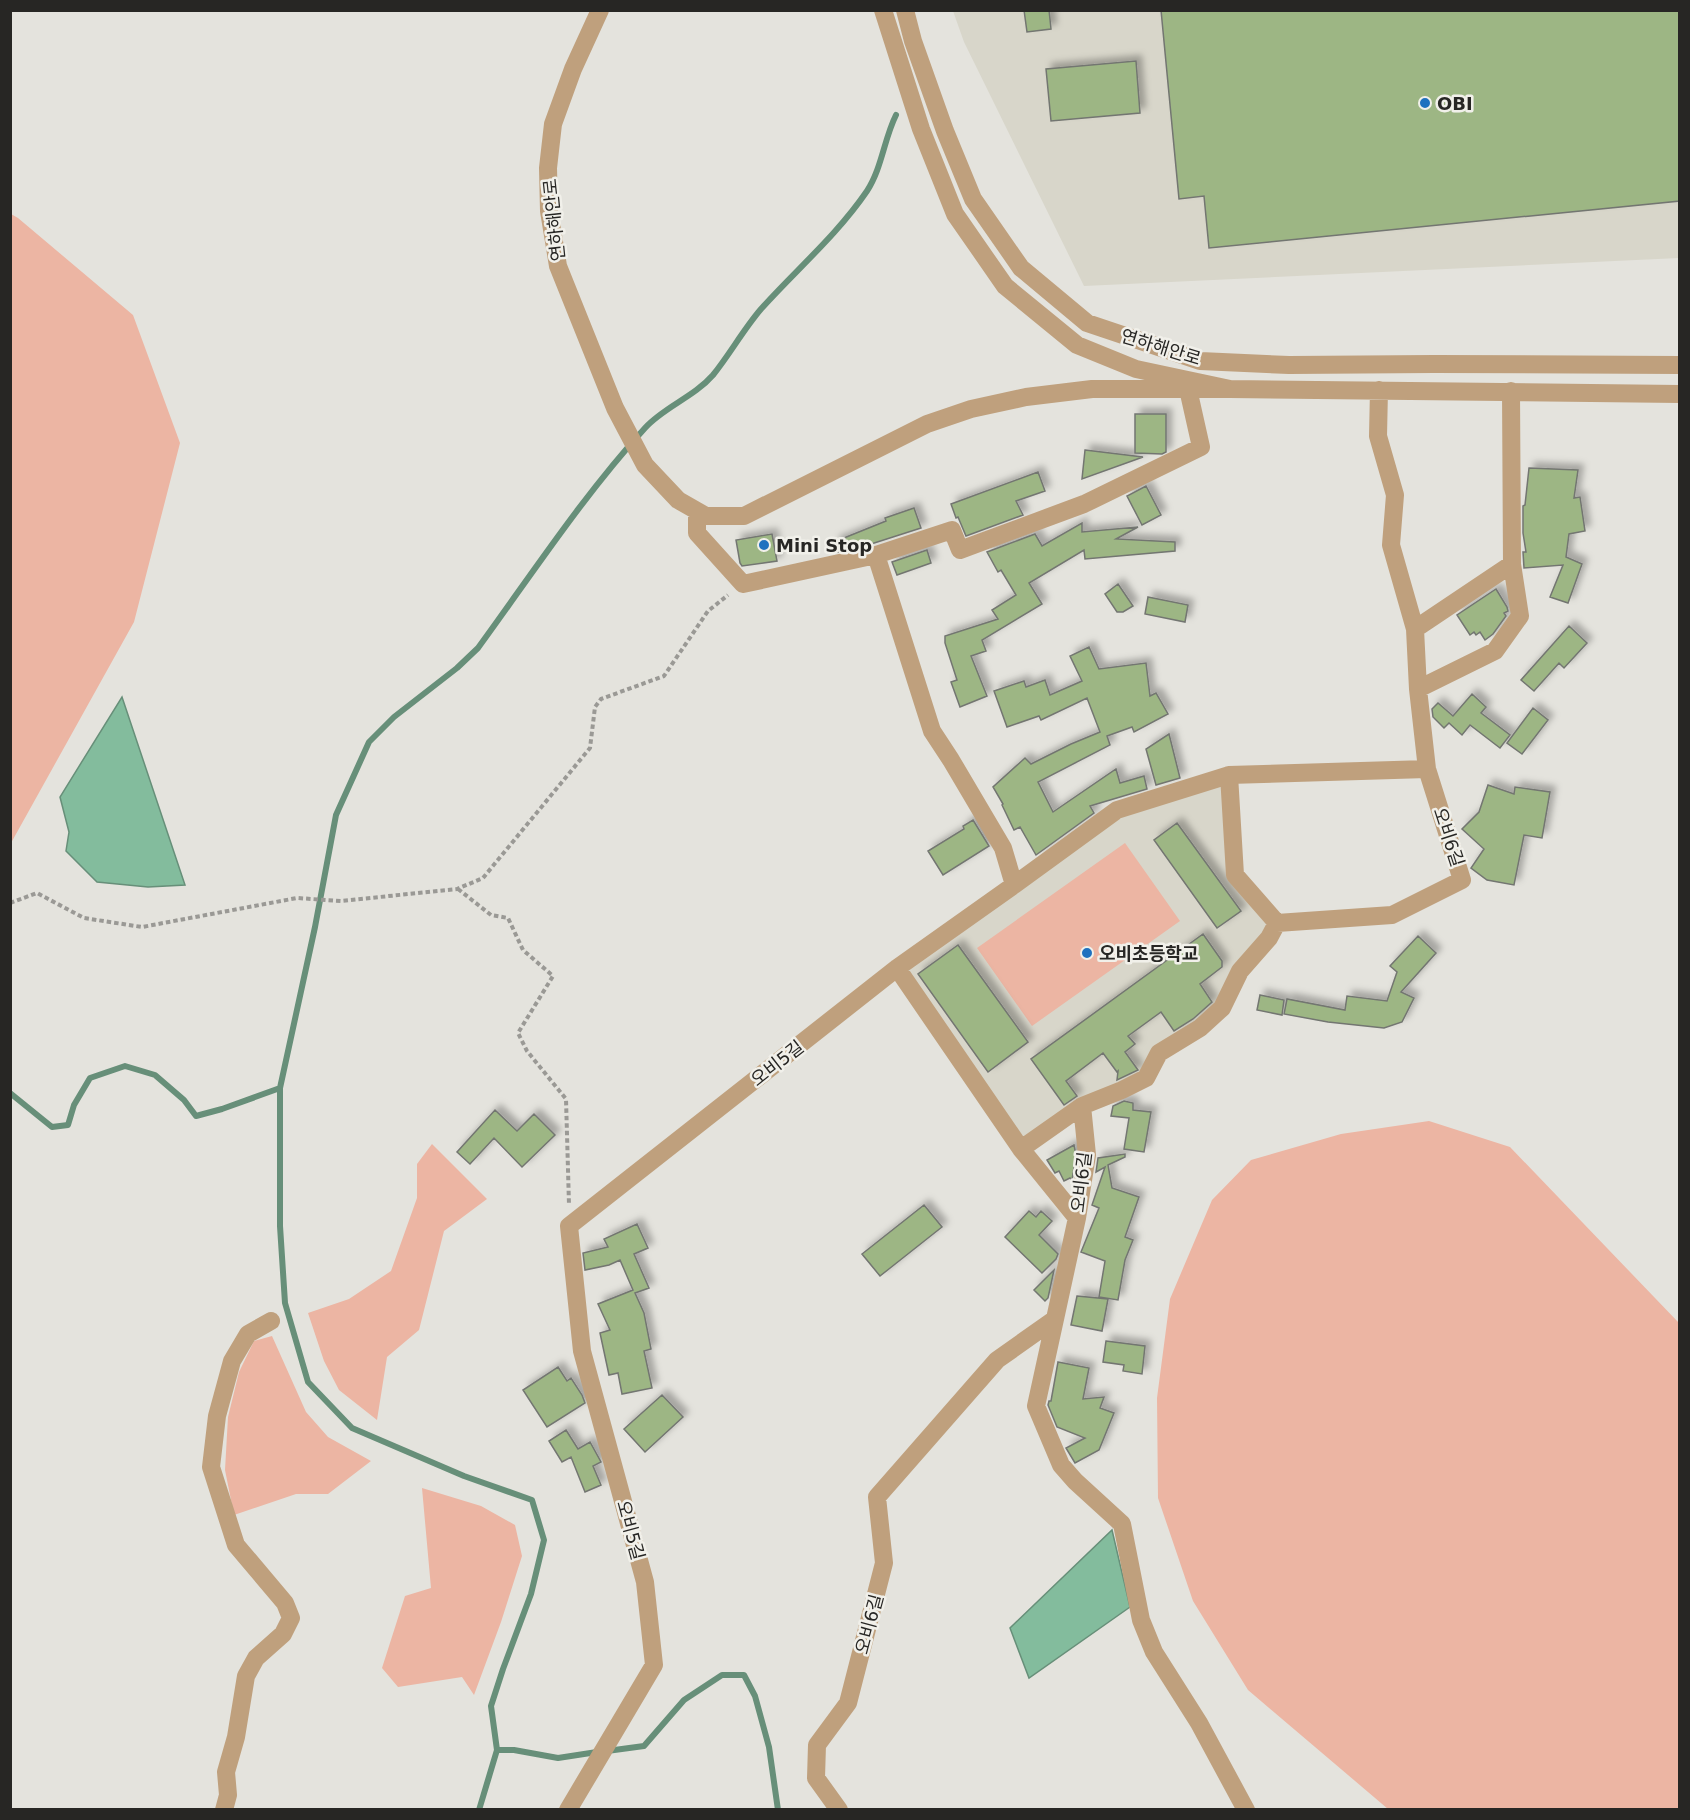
<svg xmlns="http://www.w3.org/2000/svg" width="1690" height="1820" viewBox="0 0 1690 1820" font-family="'DejaVu Sans','Noto Sans KR',sans-serif">
<defs>
<filter id="shadow"><feDropShadow dx="5.5" dy="-5.5" stdDeviation="3" flood-color="#0004"/></filter>
</defs>
<rect width="100%" height="100%" fill="#e4e3dd"/>
<path fill="#d8d6ca" d="M953 11H1679V258L1084 286 964 42Z
M1229 775 1235 875 1277 923 1222 1008 1159 1053 1146 1078 1021 1149 897 968 1117 810Z"/>
<path fill="#ecb5a3" d="M11 214 18 218 133 315 180 443 134 622 11 843Z
M1125 843 1180 921 1032 1026 977 948Z
M1429 1121 1510 1147 1679 1323V1809H1388L1248 1690 1193 1601 1158 1498 1157 1398 1170 1299 1212 1200 1251 1160 1341 1134Z
M432 1144 487 1199 444 1231 419 1330 387 1357 377 1420 339 1390 324 1361 308 1313 349 1299 391 1271 417 1198V1164Z
M272 1336 306 1412 328 1437 371 1461 328 1494H296L234 1515 225 1470 228 1417 239 1372 254 1341Z
M422 1488 481 1506 515 1525 522 1556 501 1622 474 1695 462 1677 398 1687 382 1668 405 1596 431 1588Z"/>
<path fill="#83bc9d" stroke="#678f79" stroke-width="1.5" d="M122 697 185 885 148 887 97 882 66 851 69 832 60 797Z
M1112 1530 1130 1607 1029 1678 1010 1628Z"/>
<g fill="none" stroke-linecap="round" stroke-linejoin="round">
<path stroke="#678f79" stroke-width="6" d="M10 1093 52 1127 68 1125 74 1105 90 1078 125 1066 155 1075 184 1100 196 1116 222 1109 280 1088
M497 1750H514L558 1758 597 1752
M607 1751 644 1746 684 1700 722 1675H744L755 1696 769 1747 778 1810
M479 1810 497 1750 491 1706 503 1669 531 1594 544 1540 532 1500 464 1476 352 1428 308 1382 285 1303 280 1226V1088L315 927 336 815 369 742 394 717 457 668 478 648C532 574 583 496 645 428 664 407 694 397 713 375 730 354 743 330 761 309 796 270 837 235 867 191 882 168 884 139 896 115"/>
</g>
<path fill="#9db684" stroke="#737671" stroke-width="1.5" filter="url(#shadow)" d="M1024 10H1049L1051 29 1027 32Z
M1161 10H1680V201L1209 248 1204 196 1179 199Z
M1136 61 1140 113 1051 121 1046 69Z
M1135 414H1166V452L1162 454 1135 453Z
M1085 450 1143 457 1082 479Z
M1529 468 1578 470 1574 498 1580 497 1585 531 1569 534 1566 557 1582 564 1568 603 1550 597 1563 565 1524 568 1523 552H1526L1523 533V506L1525 505Z
M1038 472 1045 491 1016 501 1023 515 966 536 958 517 956 518 951 504Z
M1146 486 1161 515 1142 525 1127 496Z
M914 508 921 528 868 545 838 552 834 542 886 521 885 518Z
M1082 523V532L1138 527 1116 539 1175 542V551L1085 559 1084 550 1029 583 1042 604 982 640 986 651 971 656 987 696 960 707 951 682 957 680 945 643V636L998 619 992 610 1016 595 1001 570 998 572 987 552 1035 534 1042 546Z
M772 534 777 561 742 566 740 563 736 540Z
M927 550 931 563 897 575 892 562Z
M1118 584 1133 606 1123 612H1117L1105 594Z
M1496 589 1507 607 1508 611 1504 613 1506 616 1493 634 1485 640 1480 632 1476 635 1474 632 1470 635 1457 615Z
M1148 597 1188 605 1185 622 1145 614Z
M1569 626 1587 643 1564 668 1559 663 1534 691 1521 680Z
M1089 647 1099 669 1146 663 1150 696 1156 693 1168 714 1134 732 1132 727 1107 736 1110 745 1038 782 1053 812 1116 769 1120 783 1144 776 1147 789 1090 806 1094 813 1036 855 1020 827 1014 830 1002 805 1003 804 993 787 1025 758 1031 764 1071 744 1100 732 1087 698 1041 720 1039 716 1007 727 994 691 1024 681 1026 687 1045 680 1050 695 1082 681 1070 656Z
M1472 694 1486 707 1481 713 1510 735 1500 748 1470 725 1462 735 1449 723 1444 728 1433 717 1432 709 1438 703 1453 716Z
M1533 708 1548 720 1522 754 1507 743Z
M1169 734 1180 778 1156 785 1146 749Z
M1488 785 1514 794 1515 787 1550 792 1542 838 1524 835 1514 885 1487 880 1471 868 1484 849 1462 829 1479 812Z
M973 820 989 846 943 875 928 851 964 829 963 826Z
M1177 823 1241 911 1217 928 1154 840Z
M1203 934 1222 961V967L1200 984 1212 1002 1193 1019 1174 1031 1161 1012 1128 1036 1135 1044 1125 1052 1138 1070 1117 1080 1118 1071 1117 1072 1103 1053 1066 1081 1077 1096 1064 1105 1031 1059Z
M1418 936 1436 953 1401 992 1414 998 1402 1022 1384 1028 1328 1022 1284 1014 1287 999 1345 1010 1347 996 1387 1001 1397 972 1390 966Z
M958 945 1028 1042 988 1072 918 974Z
M1260 995 1284 1000 1282 1015 1257 1010Z
M1124 1101 1133 1103V1110L1151 1112 1144 1152 1124 1149 1129 1118 1111 1116 1113 1106Z
M495 1110 517 1131 534 1114 555 1135 522 1167 494 1138 470 1164 457 1152Z
M1074 1145 1076 1155 1072 1180 1070 1178 1064 1181 1059 1171 1055 1173 1047 1160Z
M1125 1154V1157L1108 1165 1112 1188 1139 1197 1125 1237 1133 1240 1125 1260 1118 1300 1099 1297 1105 1261 1081 1252 1099 1208 1092 1205 1105 1167 1096 1172 1098 1158Z
M924 1205 942 1227 880 1276 862 1254Z
M1029 1211 1036 1217 1041 1211 1052 1221 1039 1235 1058 1254 1056 1259 1042 1273 1005 1237Z
M637 1224 648 1248 634 1254 649 1288 635 1293 644 1313 651 1349 644 1351 652 1388 622 1394 618 1373 609 1375 600 1333 610 1330 598 1304 633 1290 620 1260 609 1265 585 1270 583 1253 608 1247 604 1239Z
M1054 1270 1048 1298 1045 1301 1034 1290Z
M1077 1296 1108 1299 1102 1331 1071 1325Z
M1106 1341 1145 1346 1142 1374 1123 1371 1124 1365 1103 1362Z
M1058 1362 1089 1368 1083 1399 1104 1397 1100 1408 1114 1413 1099 1450 1075 1463 1066 1448 1085 1438 1057 1427 1048 1405 1049 1401H1051Z
M558 1367 567 1381 571 1378 582 1395 585 1403 547 1427 523 1390Z
M662 1395 683 1417 645 1452 624 1429Z
M566 1430 578 1449 590 1442 601 1462 593 1466 601 1485 585 1492 571 1457 562 1462 549 1441Z"/>
<g fill="none" stroke-linecap="round" stroke-linejoin="round">
<path stroke="#9a9995" stroke-width="4" stroke-dasharray="4.5 3" stroke-linecap="butt" d="M458 889 491 915 508 918 523 950 553 976 518 1033 527 1051 566 1099 569 1205
M10 903 37 893 84 918 142 927 297 898 341 901 457 889 483 878 590 748 595 707 601 699 664 676 708 611 728 595"/>
<path stroke="#bfa07d" stroke-width="18" d="M600 10 573 69 553 124 548 168 549 211 558 266 615 408 645 465 678 500 706 516H744L927 424 971 409 1026 397 1092 389H1230
M883 10 921 129 955 214 1005 286 1077 345 1136 369 1230 389 1680 394
M905 10 913 41 945 131 973 199 1021 268 1087 323 1200 361 1289 365 1434 364 1680 365
M876 555 952 530 960 550 1084 504 1201 447 1188 389
M1415 629 1512 564
M1418 689 1495 651 1520 616 1512 564 1511 391
M1229 775 1235 875 1277 923
M1014 885 1117 810 1229 775 1427 769
M897 968 1021 1149 1077 1218
M1021 1149 1082 1106
M1055 1319 1036 1406 1061 1465 1075 1481 1122 1524 1141 1620 1154 1652 1199 1723 1246 1810
M224 1810 228 1795 226 1772 236 1737 246 1676 256 1658 283 1634 291 1618 285 1603 236 1545 211 1467 217 1416 232 1361 248 1334 271 1321
M568 1810 654 1665 645 1582 582 1351 569 1226 897 968 1014 885 1003 848 951 760 932 731 876 555 743 584 697 533V511
M839 1810 816 1778 817 1745 848 1703 884 1563 877 1497 997 1360 1055 1319 1077 1218 1087 1155 1082 1106 1122 1090 1146 1078 1159 1053 1200 1028 1222 1008 1240 971 1269 938 1277 923 1392 915 1462 880 1427 769 1418 689 1415 629 1391 545 1395 495 1378 436 1379 390"/>
</g>
<g fill="#1f71bf" stroke="#f1f0ea" stroke-width="2">
<circle cx="1425" cy="103" r="6"/>
<circle cx="764" cy="545" r="6"/>
<circle cx="1087" cy="953" r="6"/>
</g>
<g text-anchor="middle" dominant-baseline="central" stroke-width="5" stroke-linejoin="round" paint-order="stroke">
<g font-size="18" font-weight="bold" fill="#272624" stroke="#f1f0ea" text-anchor="start">
<text x="1437" y="103">OBI</text>
<text x="776" y="545">Mini Stop</text>
<text x="1099" y="953">오비초등학교</text>
</g>
<g font-size="18" fill="#272624" stroke="#f1f0ea">
<text transform="translate(554 220) rotate(-96)">연하해안로</text>
<text transform="translate(1161 347) rotate(17)">연하해안로</text>
<text transform="translate(1449 837) rotate(72)">오비6길</text>
<text transform="translate(777 1063) rotate(-38)">오비5길</text>
<text transform="translate(1081 1182) rotate(-83)">오비6길</text>
<text transform="translate(631 1530) rotate(75)">오비5길</text>
<text transform="translate(869 1624) rotate(-75)">오비6길</text>
</g>
</g>
<rect width="1690" height="1820" fill="none" stroke="#272624" stroke-width="24"/>
</svg>
